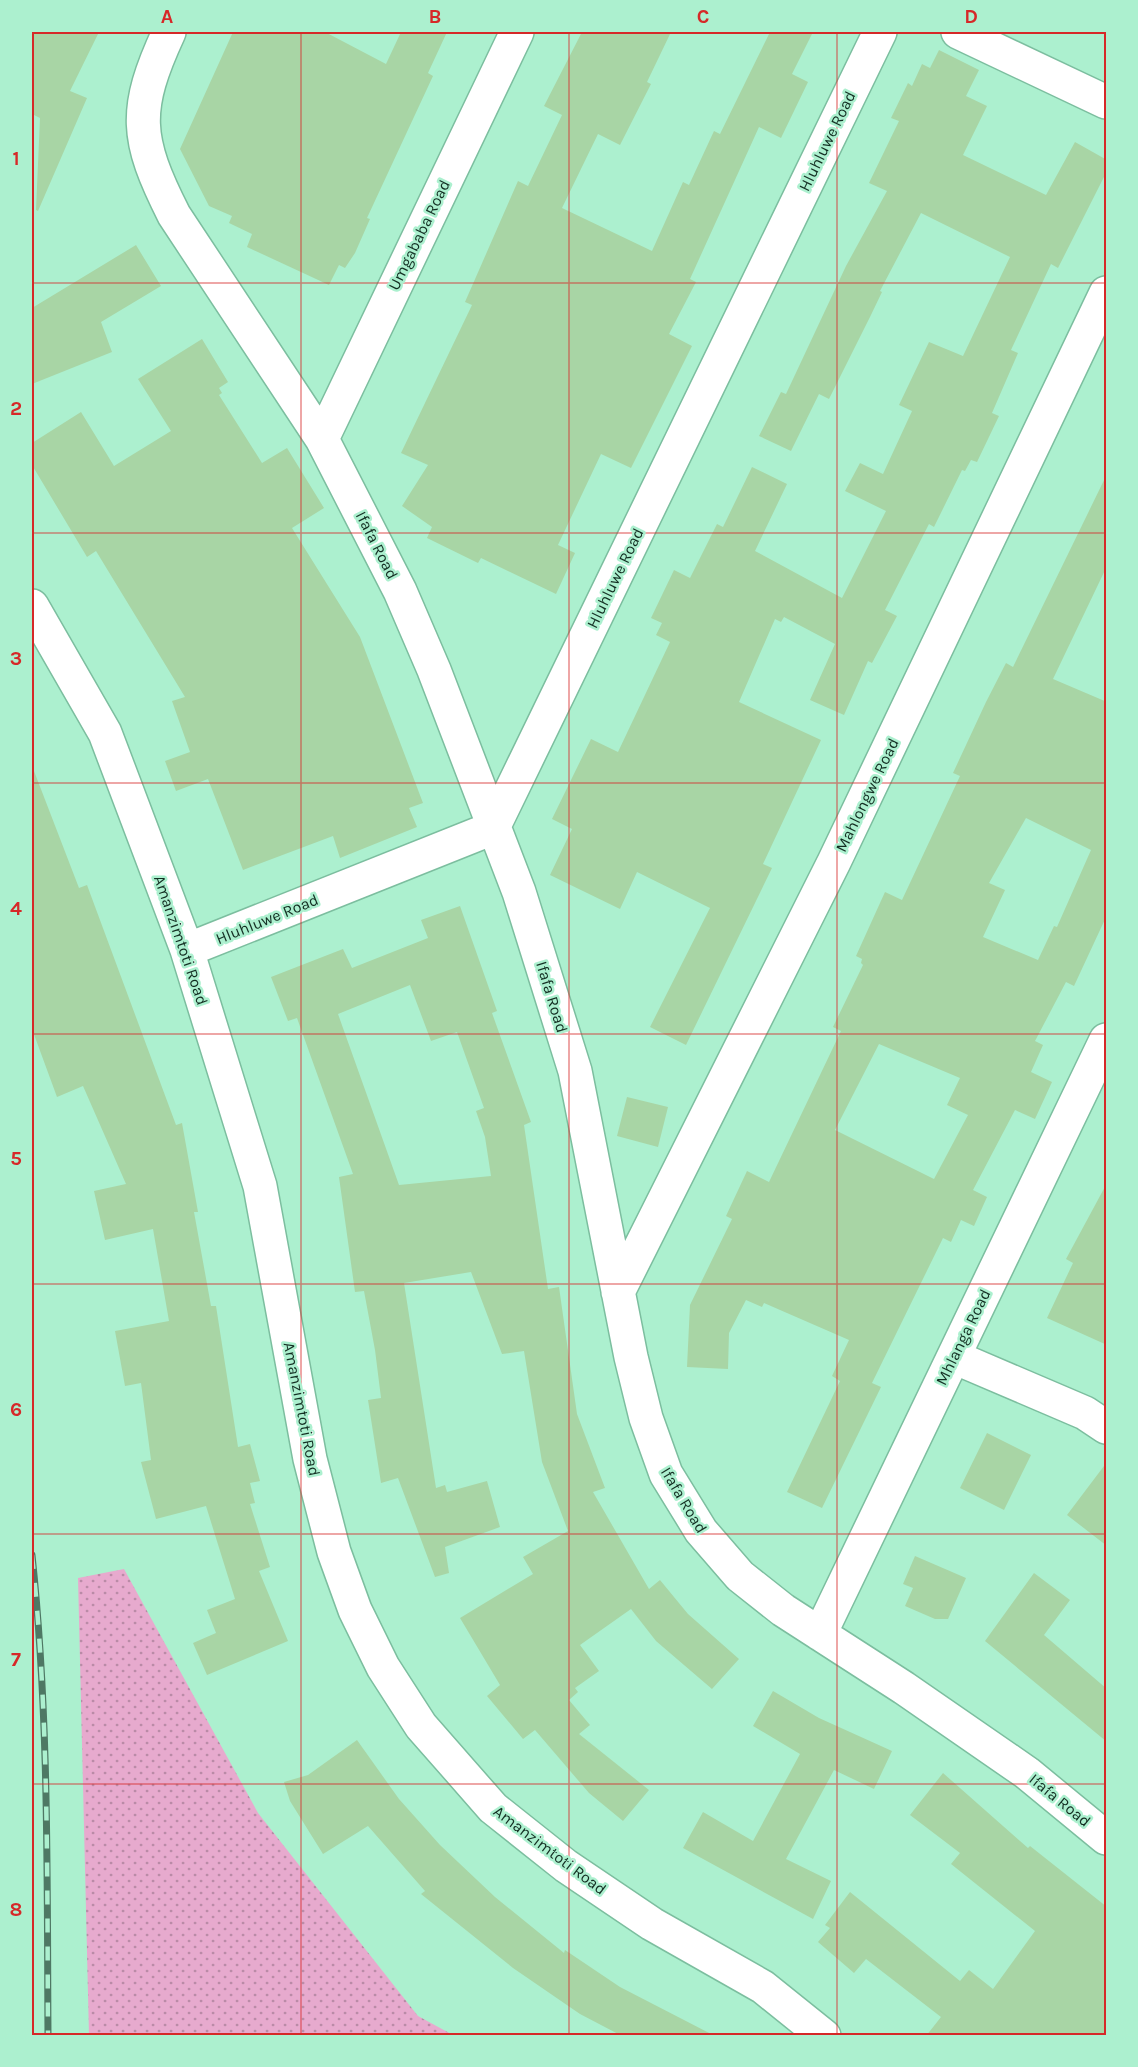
<svg xmlns="http://www.w3.org/2000/svg" width="1138" height="2067" viewBox="0 0 1138 2067" font-family="Karla,sans-serif">
<defs>
<pattern id="green-dots" width="8" height="8" patternUnits="userSpaceOnUse" patternTransform="scale(1.5)"><rect width="8" height="8" fill="#e7aace"/><path d="M2 2h.1M6 6h.1" fill="none" stroke="#ba8ba7" stroke-width="1.8" stroke-linecap="round"/></pattern>
</defs>
<rect width="100%" height="100%" fill="#acf0cf"/>
<path fill="url(#green-dots)" d="M124 1569 258 1813 418 2016 453 2035H89L78 1578Z"/>
<path fill="#a8d5a5" fill-rule="evenodd" d="M32 32H99L70 91 87 98 38 211 36 210 40 118 32 114Z
M233 32H325L386 64 401 32H447L428 73 433 76 367 218 370 219 355 253 345 268 339 265 329 285 247 247 252 234 229 223 232 216 209 206 180 149Z
M582 32H671L647 82 651 84 620 145 598 134 562 208 652 251 683 182 689 185 714 131 720 134 770 32H813L792 74 808 82 781 138 759 127 690 279 696 282 669 334 692 346 631 468 601 454 558 545 575 553 556 594 481 558 478 563 427 538 432 527 402 506 428 465 401 453 472 305 465 302 518 181 528 186 562 115 544 106Z
M939 50 979 70 966 96 987 106 963 155 1046 195 1075 142 1107 160V171L1058 268 1051 264 1011 350 1018 353 992 413 999 416 977 462 971 460 965 471 962 470 934 527 929 524 885 610 897 616 872 663 868 661 844 715 810 700 835 644 784 617 781 622 775 619 739 702 821 740 763 864 772 868 686 1045 650 1027 710 908 637 872 620 909 550 875 572 829 552 819 591 739 618 752 670 642 656 635 662 623 651 618 674 570 690 578 717 524 723 527 752 467 787 484 755 551 842 598 886 511 845 491 860 463 883 474 912 411 899 405 929 342 963 356 1010 257 921 213 880 291 882 292 870 317 829 399 819 394 791 451 759 436 781 392 786 394 846 266 887 191 869 183 899 121 891 118 908 83 912 86 922 64 930 68Z
M136 245 161 286 101 322 112 352 32 384V308Z
M202 339 228 382 219 388 222 393 219 395 262 463 287 448 324 508 292 528 360 637 423 803 409 808 417 827 340 858 333 836 243 870 208 779 176 791 165 761 190 752 172 701 185 697 96 551 87 557 32 465V443L81 412 114 466 171 431 138 379Z
M1107 474V566L1053 679 1107 702V915L1074 986 1066 982 1035 1041 1043 1045 1031 1072 1052 1082 1035 1119 1015 1110 973 1190 987 1197 974 1226 961 1220 951 1242 943 1238 872 1383 881 1387 822 1508 787 1492 840 1381 832 1376 849 1340 764 1303 762 1307 746 1300 729 1333 728 1369 687 1367 690 1305 732 1219 726 1216 747 1171 769 1182 841 1031 833 1027 863 965 861 963 862 959 856 956 885 892 902 900 960 776 953 773 986 702 1006 663 1013 667ZM1026 818 1091 850 1057 927 1054 926 1038 960 983 937 1005 890 989 883ZM879 1044 960 1078 947 1105 968 1115 934 1179 835 1130Z
M32 771H34L79 888 87 885 176 1125 182 1123 198 1212H194L211 1306H216L238 1447 250 1444 260 1481 250 1483 255 1503 250 1504 270 1567 259 1571 288 1641 207 1675 193 1643 216 1633 207 1610 235 1599 206 1506 156 1519 141 1462 151 1460 141 1383 125 1386 115 1331 169 1321 153 1229 105 1240 94 1191 126 1184 83 1086 57 1097 32 1029Z
M460 906 497 1011 492 1013 531 1122 524 1125 548 1289 559 1287 577 1414 605 1488 593 1492 649 1589 660 1580 688 1614 739 1659 712 1689 656 1641 631 1609 580 1645 599 1671 575 1688 578 1692 569 1700 590 1725 579 1734 649 1790 623 1821 589 1793 535 1730 523 1739 487 1696 500 1685 460 1618 533 1574 523 1557 568 1531 542 1462 524 1351 502 1354 471 1272 404 1283 436 1488 445 1485 447 1492 487 1481 500 1527 445 1547 449 1573 435 1577 398 1478 381 1483 368 1400 381 1398 375 1350 364 1291 355 1292 339 1177 353 1174 297 1018 288 1021 271 977 343 949 352 968 428 938 421 920ZM410 985 431 1041 457 1032 484 1108 476 1111 485 1137 491 1176 399 1185 338 1014Z
M627 1097 668 1107 658 1147 617 1136Z
M1107 1183V1345L1047 1318 1073 1263 1066 1259Z
M987 1433 1031 1455 1004 1510 960 1488Z
M1107 1462V1546L1067 1515Z
M915 1556 966 1578 948 1619H935L905 1606 913 1588 903 1584Z
M1034 1573 1070 1600 1044 1635 1107 1689V1742L985 1641Z
M773 1691 819 1718 892 1751 874 1789 834 1770 786 1859 831 1881 813 1919 683 1848 703 1812 753 1841 800 1754 753 1726Z
M357 1740 399 1799 440 1845 495 1897 564 1953 565 1950 620 1987 715 2036H622L580 2014 513 1968 421 1894 425 1891 368 1826 323 1854 290 1801 284 1782 308 1775Z
M943 1773 1028 1848 1030 1846 1107 1907V2036H926L941 2017 866 1959 854 1973 818 1942 830 1928 825 1925 850 1892 960 1981 969 1970 993 1989 1035 1931 951 1864 960 1853 910 1815Z"/>
<g fill="none" stroke-linecap="round" stroke-linejoin="round">
<defs>
<path id="minor" d="M169 32C133 110 135 138 174 215L322 439 400 591 434 670 519 892 575 1071 631 1357 646 1418 666 1474 701 1531 740 1576 783 1610 904 1688 1027 1773 1106 1838
M958 32 1106 102
M322 439 517 32
M32 606 105 733 187 950 260 1186 310 1459 334 1552 355 1610 383 1667 421 1726 493 1808 566 1866 652 1924 763 1987 824 2036
M187 950 493 828 880 32
M618 1292 834 862 1106 293
M954 1357 1085 1413 1106 1427
M820 1634 1106 1040"/>
</defs>
<use href="#minor" stroke="#7cbe9f" stroke-width="36"/>
<use href="#minor" stroke="#fff" stroke-width="33"/>
<defs>
<path id="rail" d="M32 1555C49 1715 47 1875 48 2036"/>
</defs>
<use href="#rail" stroke="#4e7864" stroke-width="7"/>
<use href="#rail" stroke="#acf0cf" stroke-width="4.5" stroke-dasharray="14" stroke-linecap="butt"/>
</g>
<path fill="none" stroke="#d62828" stroke-width="1.5" stroke-opacity="0.55" d="M301 32V2036M569 32V2036M837 32V2036M32 283H1106M32 533H1106M32 783H1106M32 1034H1106M32 1284H1106M32 1534H1106M32 1784H1106"/>
<g text-anchor="middle" dominant-baseline="central" stroke-width="5" stroke-linejoin="round" paint-order="stroke">
<g font-size="16" fill="#132e22" stroke="#acf0cf">
<text transform="translate(827 141) rotate(-64)">Hluhluwe Road</text>
<text transform="translate(419 235) rotate(-64)">Umgababa Road</text>
<text transform="translate(377 545) rotate(63)">Ifafa Road</text>
<text transform="translate(615 578) rotate(-64)">Hluhluwe Road</text>
<text transform="translate(867 795) rotate(-64)">Mahlongwe Road</text>
<text transform="translate(267 919) rotate(-22)">Hluhluwe Road</text>
<text transform="translate(181 940) rotate(71)">Amanzimtoti Road</text>
<text transform="translate(552 997) rotate(73)">Ifafa Road</text>
<text transform="translate(963 1337) rotate(-64)">Mhlanga Road</text>
<text transform="translate(302 1409) rotate(79)">Amanzimtoti Road</text>
<text transform="translate(684 1500) rotate(59)">Ifafa Road</text>
<text transform="translate(1060 1800) rotate(39)">Ifafa Road</text>
<text transform="translate(550 1850) rotate(37)">Amanzimtoti Road</text>
</g>
</g>
<rect width="1138" height="2067" fill="none" stroke="#acf0cf" stroke-width="66"/>
<rect x="33" y="33" width="1072" height="2001" fill="none" stroke="#d62828" stroke-width="2"/>
<g font-size="20" text-anchor="middle" font-weight="bold" fill="#d62828">
<text x="167" y="23">A</text>
<text x="435" y="23">B</text>
<text x="703" y="23">C</text>
<text x="971" y="23">D</text>
<text x="16" y="165">1</text>
<text x="16" y="415">2</text>
<text x="16" y="665">3</text>
<text x="16" y="915">4</text>
<text x="16" y="1165">5</text>
<text x="16" y="1416">6</text>
<text x="16" y="1666">7</text>
<text x="16" y="1916">8</text>
</g>
</svg>
